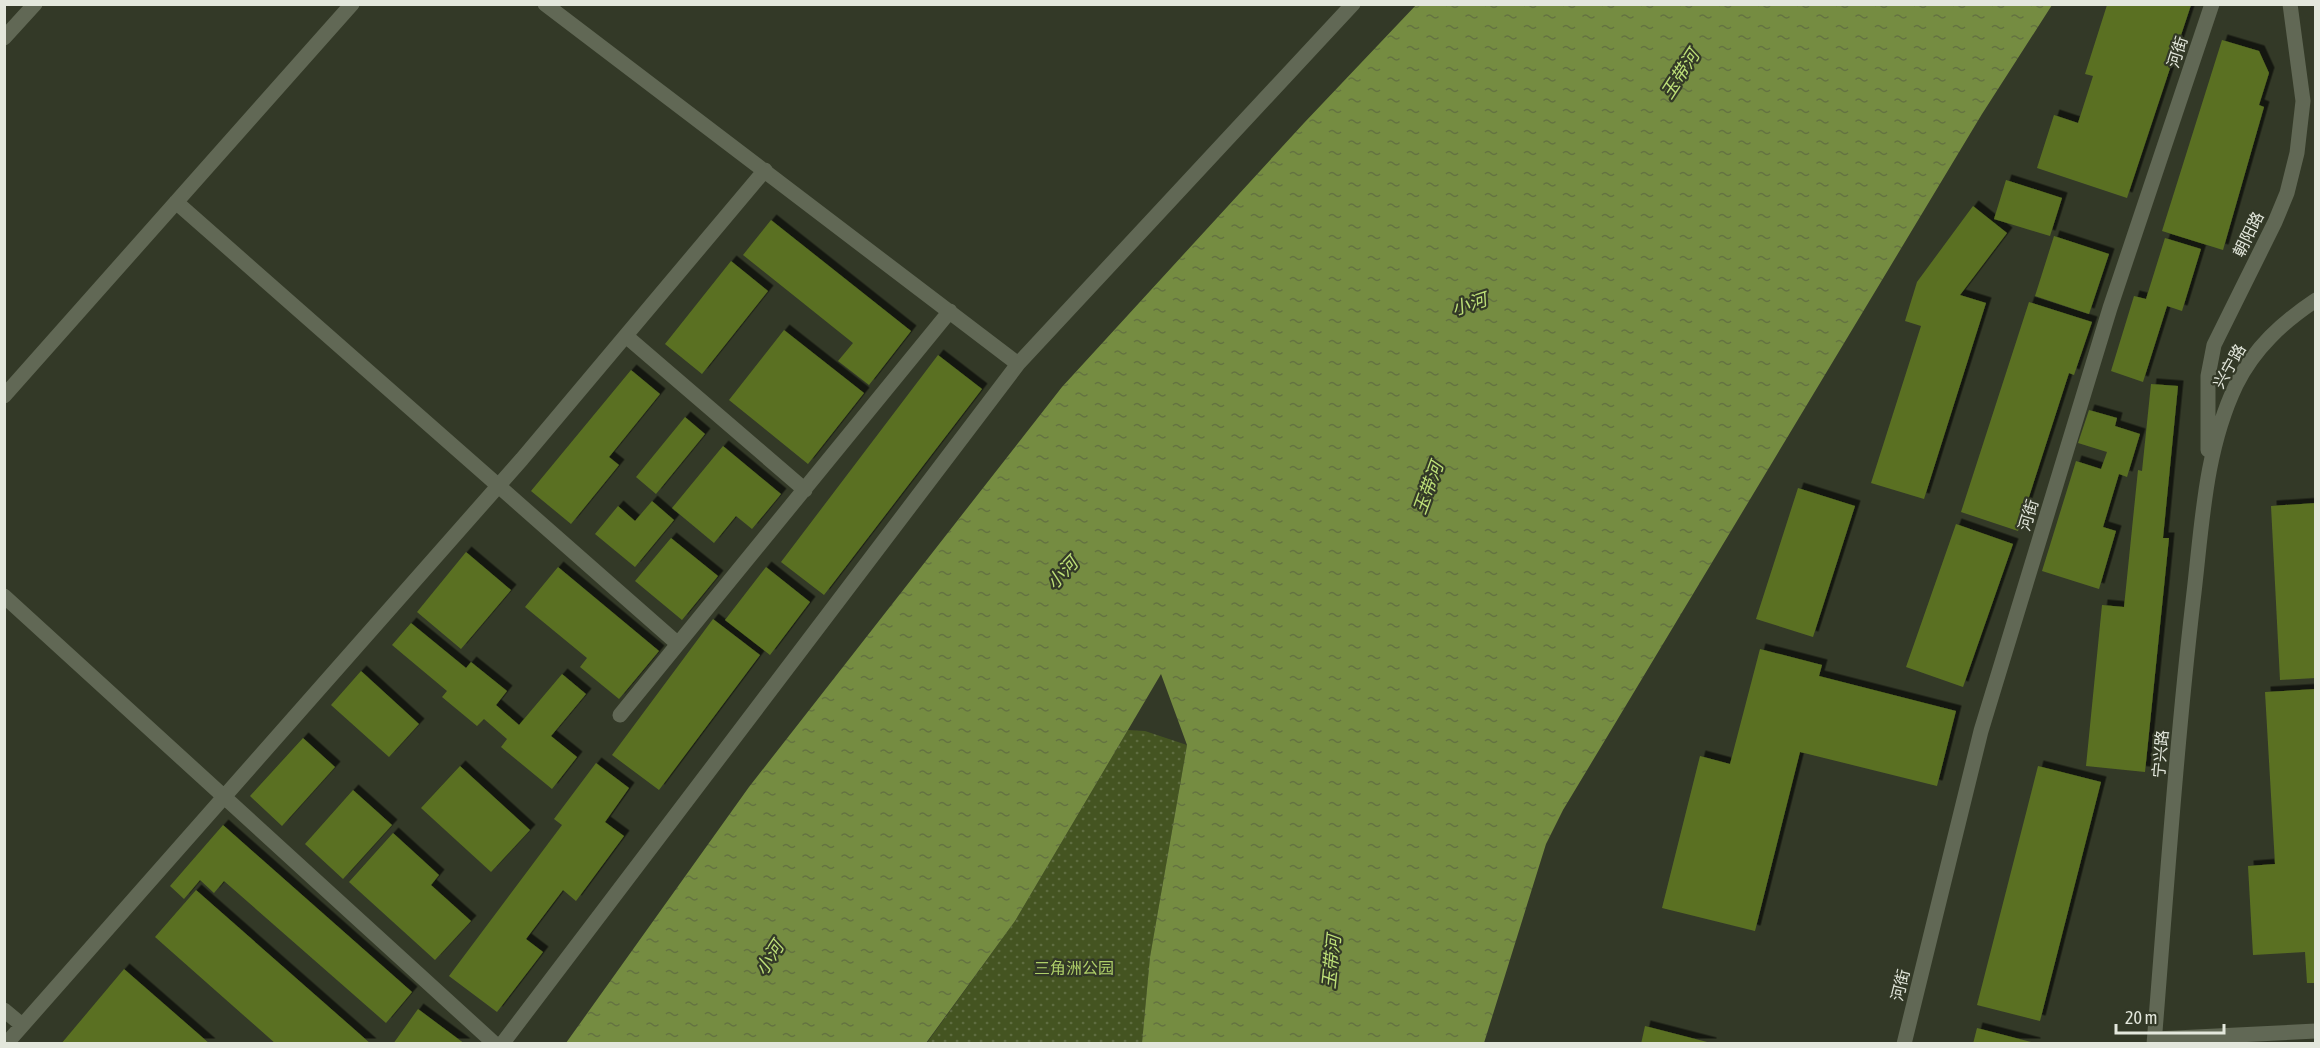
<svg xmlns="http://www.w3.org/2000/svg" width="2320" height="1048" viewBox="0 0 2320 1048" font-family="'Asap Condensed','Noto Sans SC',sans-serif">
<defs>
<pattern id="park-dots" width="8" height="8" patternUnits="userSpaceOnUse" patternTransform="scale(1.5)"><rect width="8" height="8" fill="#445421"/><path d="M2 2h.1M6 6h.1" fill="none" stroke="#5f6d41" stroke-width="1.8" stroke-linecap="round"/></pattern>
<pattern id="water-ripples" width="26" height="14" patternUnits="userSpaceOnUse" patternTransform="scale(1.5)"><rect width="26" height="14" fill="#758c41"/><path d="M2 4q2-2 4 0t4 0M15 11q2-2 4 0t4 0" fill="none" stroke="#647341"/></pattern>
<filter id="shadow"><feDropShadow dx="5.5" dy="-5.5" stdDeviation="0" flood-color="#0009"/></filter>
</defs>
<rect width="100%" height="100%" fill="#333927"/>
<path fill="url(#park-dots)" d="M1128 730 1145 731 1187 745 1150 957 1142 1043 926 1044 1015 921Z"/>
<path fill="url(#water-ripples)" d="M1417 4 2052 5 1982 114 1563 810 1546 844 1484 1043H1142L1150 957 1187 745 1161 674 1015 921 926 1043H566L749 787 1062 387 1304 123Z"/>
<path fill="#5a7023" filter="url(#shadow)" d="M2107 5H2191L2127 198 2037 168 2054 115 2078 123 2093 76 2085 74Z
M2222 40 2259 51 2269 73 2259 105 2264 107 2223 250 2162 231Z
M2006 180 2062 198 2050 236 1994 219Z
M1973 206 2007 233 1960 295 1986 303 1924 499 1871 483 1921 326 1905 321 1917 282Z
M771 220 911 331 869 385 838 361 853 343 743 255Z
M2054 236 2109 254 2089 314 2035 296Z
M2165 238 2201 249 2182 311 2167 306 2143 382 2111 371 2134 296 2146 299Z
M731 261 768 291 702 374 665 344Z
M2029 302 2092 322 2074 375 2069 373 2018 531 1961 512Z
M784 330 864 393 808 464 729 400Z
M938 355 982 389 824 595 781 562Z
M631 370 660 394 609 457 619 465 571 524 531 491Z
M2151 384 2178 386 2163 538H2169L2145 772 2086 766 2102 605 2124 607 2138 470 2142 471Z
M2089 410 2117 418 2115 426 2140 434 2127 477 2119 474 2103 527 2116 531 2099 589 2042 571 2076 461 2101 469 2107 452 2078 443Z
M685 417 705 434 656 494 636 477Z
M723 446 781 494 752 529 736 516 714 543 672 508Z
M1798 488 1855 506 1813 637 1756 619Z
M652 501 674 520 635 567 595 534 618 506 635 521Z
M2316 503V678L2280 680 2271 506Z
M1956 524 2013 544 1963 687 1906 667Z
M671 538 718 576 682 620 635 581Z
M466 552 511 590 461 649 417 612Z
M558 567 659 651 619 699 580 667 587 658 525 607Z
M766 567 810 602 770 655 725 620Z
M713 619 760 655 659 790 612 755Z
M411 623 466 668 471 662 507 691 496 705 519 725 562 674 586 694 551 736 577 757 552 789 501 747 507 739 484 719 477 726 442 697 447 691 392 645Z
M1760 649 1822 665 1819 676 1956 711 1937 786 1800 752 1755 931 1662 908 1700 756 1730 764Z
M361 671 419 724 389 757 331 705Z
M2316 689V983H2307L2305 952 2253 955 2248 866 2275 864 2265 692Z
M303 738 335 767 282 826 250 796Z
M596 763 629 788 605 822 624 836 576 901 563 890 526 939 543 952 497 1012 449 976 562 825 554 819Z
M460 766 530 830 491 872 421 808Z
M2038 766 2101 782 2040 1021 1977 1005Z
M353 790 392 825 343 879 305 844Z
M223 825 412 992 386 1023 224 881 214 893 200 880 184 899 170 886Z
M393 833 439 875 431 885 471 921 435 960 349 882Z
M196 890 371 1044H276L155 937Z
M124 969 210 1044H61Z
M418 1009 465 1044H393Z
M1645 1026 1711 1043V1044H1641Z
M1977 1028 2035 1043V1044H1973Z"/>
<g fill="none" stroke-linecap="round" stroke-linejoin="round">
<path stroke="#616855" stroke-width="15" d="M545 4 1018 364
M4 38 35 4
M176 202 678 644
M626 336 805 490
M4 396 352 4
M2208 450V376L2214 345 2275 222 2287 193 2297 153 2303 101 2290 4
M4 596 495 1044
M620 715 950 311
M4 1010 22 1025
M2155 1039 2316 1031
M6 1044 522 459 765 170
M502 1044 1018 364 1353 4
M1904 1044 1981 731 2110 308 2212 4
M2154 1044C2166 896 2176 748 2193 601 2202 528 2204 452 2236 385 2254 348 2283 322 2316 300"/>
</g>
<g text-anchor="middle" dominant-baseline="central" stroke-width="4.5" stroke-linejoin="round" paint-order="stroke">
<g font-size="16" fill="#e3e7dc" stroke="#333927">
<text transform="translate(2177 52) rotate(-72)">河街</text>
<text transform="translate(2248 234) rotate(-64)">朝阳路</text>
<text transform="translate(2229 366) rotate(-60)">兴宁路</text>
<text transform="translate(2028 515) rotate(-73)">河街</text>
<text transform="translate(2160 754) rotate(-85)">宁兴路</text>
<text transform="translate(1900 985) rotate(-76)">河街</text>
</g>
<g font-size="16" fill="#afd069" stroke="#333927">
<text x="1074" y="968">三角洲公园</text>
</g>
<g font-size="18" font-style="italic" fill="#bee078" stroke="#333927">
<text transform="translate(1680 74) rotate(-57)">玉带河</text>
<text transform="translate(1469 304) rotate(-18)">小河</text>
<text transform="translate(1428 488) rotate(-70)">玉带河</text>
<text transform="translate(1062 573) rotate(-47)">小河</text>
<text transform="translate(769 958) rotate(-57)">小河</text>
<text transform="translate(1331 962) rotate(-84)">玉带河</text>
</g>
</g>
<rect width="2320" height="1048" fill="none" stroke="#e3e7dc" stroke-width="12"/>
<path d="M2116 1024v9h108v-9" fill="none" stroke="#e3e7dc" stroke-width="3"/>
<text x="2125" y="1024" font-size="18" fill="#e3e7dc" stroke="#333927" stroke-width="4.5" paint-order="stroke">20 m</text>
</svg>
